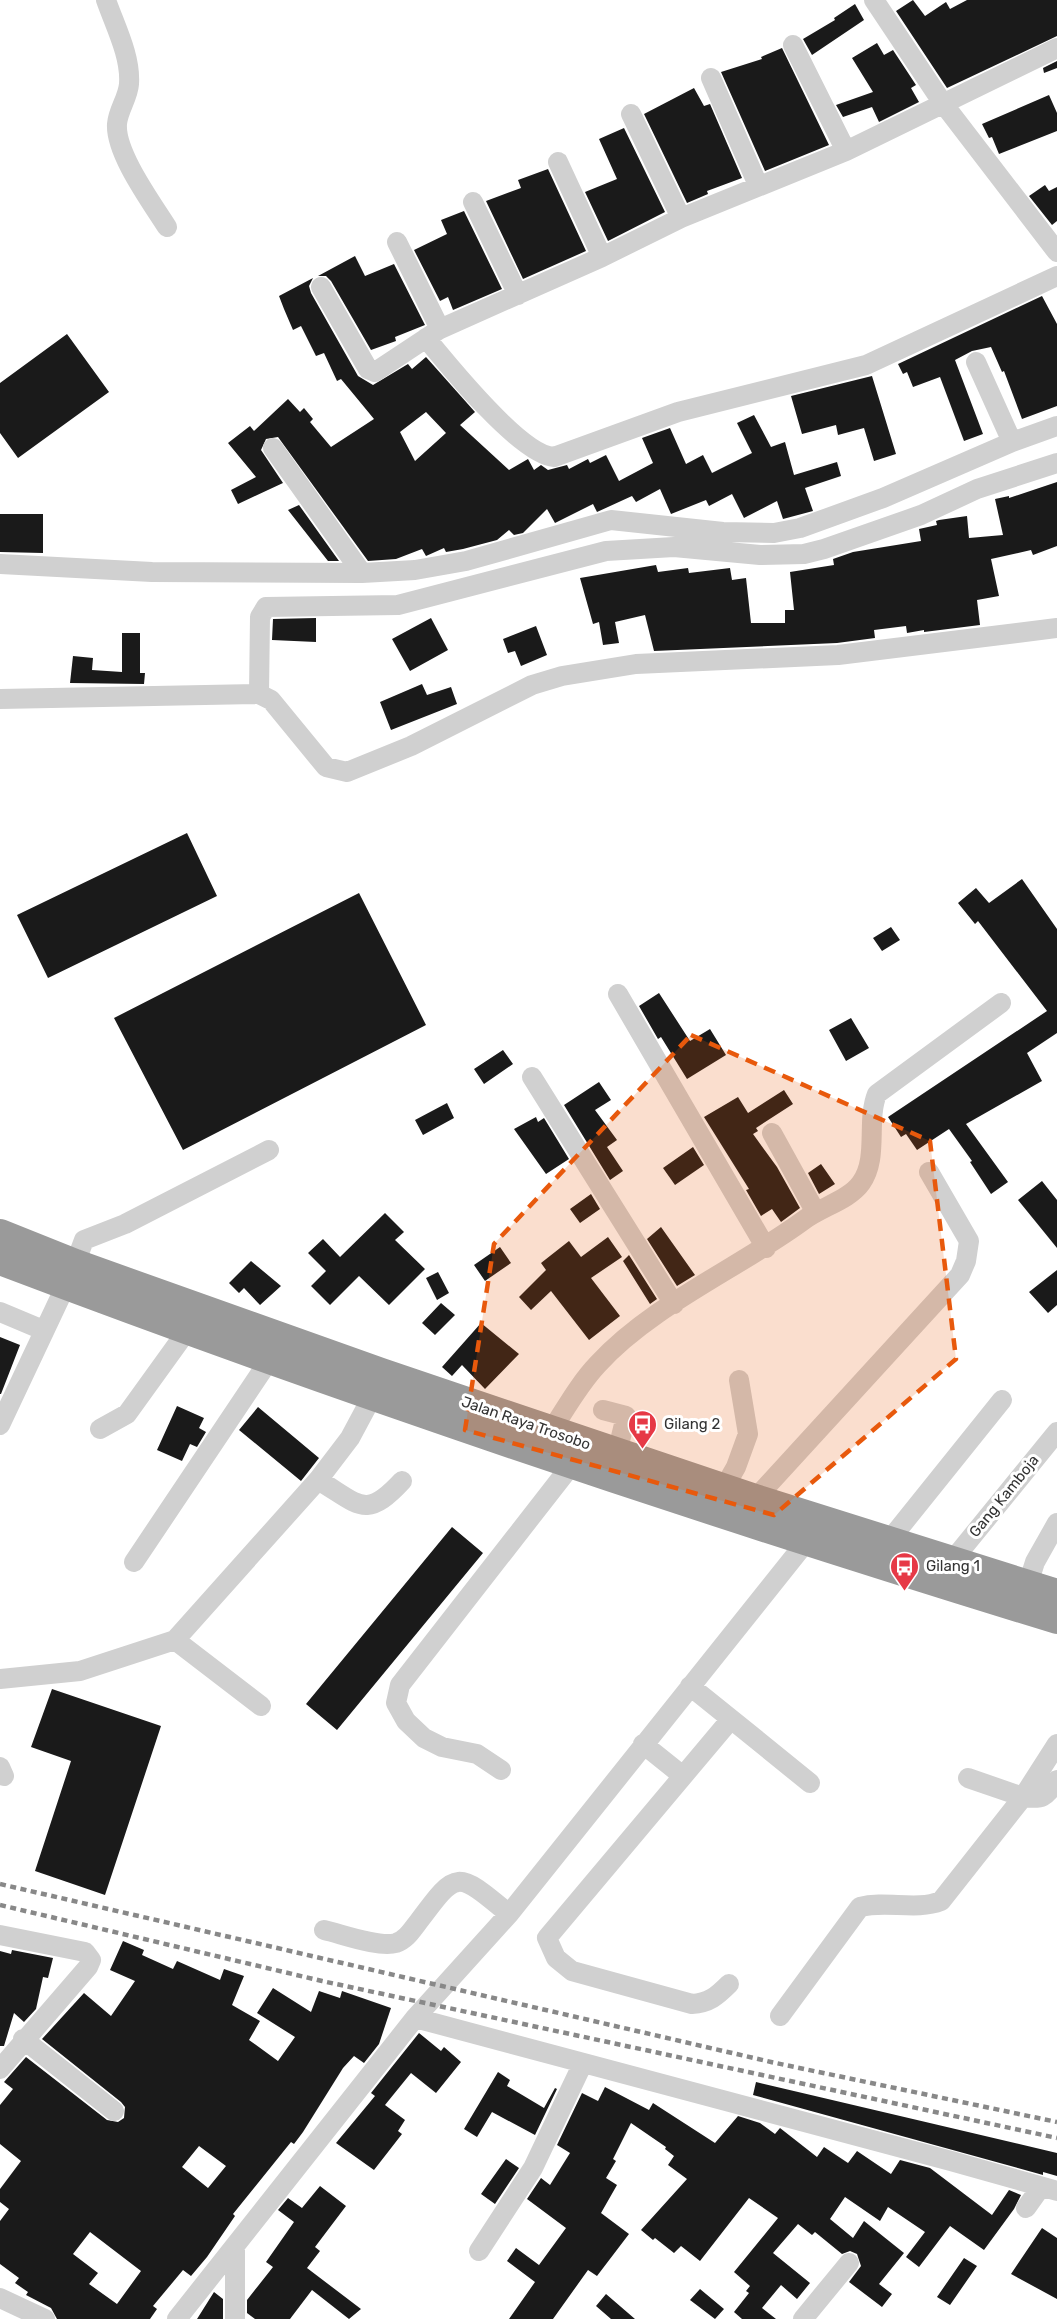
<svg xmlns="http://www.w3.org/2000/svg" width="1057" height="2319" viewBox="0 0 1057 2319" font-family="Rubik,sans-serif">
<rect width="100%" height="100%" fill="#fff"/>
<path fill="#1a1a1a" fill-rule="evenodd" d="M913 0 925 16 946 2 950 9 967 0H1057V36L947 88 896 11Z
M855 4 864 20 812 55 803 39 835 20 834 18Z
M877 43 884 55 893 50 916 85 911 88 919 102 879 122 872 107 843 117 836 105 873 92 852 58Z
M782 48 829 145 765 171 721 72 762 59 761 57Z
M1057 61V68L1044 73 1043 68Z
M694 88 704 106 710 104 742 178 707 191 708 194 687 203 644 114Z
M1049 95 1057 113V131L999 154 992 137 989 138 982 124Z
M624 128 665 212 608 241 585 192 617 179 599 139Z
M548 169 586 251 523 279 486 201 521 188 518 180Z
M1045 185 1049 191 1057 187V221L1052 225 1029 196Z
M464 211 502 289 453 310 448 297 440 301 414 250 447 234 441 220Z
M355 256 365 276 394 264 425 325 395 337 396 341 371 350 331 281 326 276H318Z
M313 278 309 286 311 293 358 376 373 385 408 364 412 369 426 357 475 412 460 425 509 470 528 459 534 470 541 465 548 470 567 465 569 469 588 459 590 463 606 455 619 481 653 463 642 438 670 428 686 464 703 455 712 473 752 453 737 423 754 415 771 447 785 442 794 475 837 462 841 476 805 488 813 511 783 519 777 501 744 518 732 494 709 506 706 500 671 514 660 489 636 502 632 496 597 512 593 504 555 523 547 509 523 533 514 535 509 530 497 540 463 549 446 552 444 548 426 556 422 549 396 559 368 561 278 437 266 439 261 450 283 483 238 504 231 490 256 477 228 443 250 426 254 431 288 399 300 412 304 408 313 419 310 422 331 447 374 419 341 379 337 381 324 353 316 356 301 326 293 330 284 309 279 296ZM426 412 446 433 415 461 400 432Z
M1042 296 1057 324V406L1022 419 1004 371 1002 372 991 347 972 351 955 360 983 434 964 441 940 377 913 387 907 372 903 374 898 364Z
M67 334 109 392 18 458 0 433V383Z
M872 376 896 454 874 461 864 428 838 435 836 425 802 434 791 396Z
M1057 482V546L1033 555 1031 550 991 559 999 596 977 600 980 625 924 632V630L907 633 906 626 874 630 875 638 837 643 654 651 645 615 615 622 619 643 603 645 599 622 593 624 580 578 656 565 658 572 688 568 689 573 730 568 732 580 746 578 751 623H785V610H794L790 572 834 565 833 559 853 552 921 541 919 529 937 525 936 521 939 520 967 516 969 538 1003 535 995 499 1009 496V498Z
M299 505 339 561H328L288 510Z
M0 514H43V553L0 552Z
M316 618V642L272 640 273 619Z
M431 618 448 650 410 671 392 639Z
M536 626 547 655 521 666 515 651 508 653 503 639Z
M122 633H140V673H145L144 684 70 683 73 656 93 658 92 670 122 672Z
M422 684 427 695 451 687 457 704 391 730 380 702Z
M187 833 217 896 48 978 17 915Z
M1022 879 1057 929V1033L1027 1053 1042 1081 966 1124 1008 1182 991 1194 970 1162 972 1161 949 1129 917 1150 906 1134 901 1137 888 1117 1047 1011 978 921 975 924 958 903 976 888 989 903Z
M359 893 426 1025 183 1150 114 1018Z
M891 927 900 940 882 951 873 938Z
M659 993 690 1041 710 1029 726 1055 687 1079 661 1037 658 1039 639 1006Z
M851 1018 869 1048 846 1061 829 1030Z
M503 1050 513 1064 484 1084 474 1069Z
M599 1082 611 1100 595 1110 617 1140 607 1147 623 1171 610 1180 564 1105Z
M784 1090 793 1104 756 1128 758 1131 753 1134 777 1167 800 1208 781 1222 772 1209 761 1216 746 1190 749 1189 704 1117 738 1097 748 1113Z
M447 1103 454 1118 423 1135 415 1120Z
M536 1117 538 1122 544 1118 569 1159 546 1174 514 1129Z
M693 1147 704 1165 675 1185 663 1168Z
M821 1164 835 1184 819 1194 808 1173Z
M1042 1181 1057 1200V1248L1018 1200Z
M591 1194 600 1209 580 1223 570 1209Z
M385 1213 404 1232 395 1240 425 1269 389 1305 359 1276 330 1305 311 1286 326 1271 308 1253 323 1239 340 1257Z
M661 1227 695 1275 677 1286 647 1239Z
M608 1237 622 1257 591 1278 620 1316 589 1340 551 1291 531 1310 519 1297 546 1270 541 1263 569 1241 581 1257Z
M500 1247 511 1263 485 1281 474 1265Z
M629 1255 657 1299 650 1304 623 1261Z
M251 1261 281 1286 260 1305 244 1288 239 1293 229 1283Z
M1057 1270V1305L1048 1313 1029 1292Z
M438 1272 449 1293 437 1300 426 1278Z
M441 1303 455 1315 435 1335 422 1323Z
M481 1323 519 1354 485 1389 462 1365 452 1376 442 1367Z
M0 1337 20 1345 1 1394H0Z
M177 1406 204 1418 199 1428 206 1432 197 1447 190 1444 182 1461 157 1450Z
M258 1407 319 1458 301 1481 239 1430Z
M452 1527 483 1553 337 1730 306 1704Z
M52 1689 161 1726 105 1895 35 1871 71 1761 31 1747Z
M123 1941 144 1950 142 1955 173 1969 177 1961 220 1980 224 1969 244 1976 232 2005 260 2021 249 2040 278 2061 295 2037 257 2013 273 1988 311 2012 319 1991 340 1998 342 1991 391 2008 379 2044 364 2063 354 2056 343 2068 303 2132 294 2144 291 2142 233 2214 235 2216 207 2257 191 2276 183 2270 153 2306 157 2309 150 2319H57L51 2308 26 2295 28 2292 15 2283 19 2278 0 2264V2221L9 2209 0 2202V2189L21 2161 0 2144V2105L13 2089 4 2082 26 2057 107 2120 118 2122 124 2118 125 2107 121 2102 42 2039 84 1993 111 2016 135 1981 110 1970ZM199 2146 226 2166 208 2188 182 2167ZM90 2232 141 2271 117 2304 89 2284 98 2273 73 2254Z
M12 1950 53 1958 48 1978 43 1977 36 2009 24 2022 14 2013 4 2046H0V1951L11 1954Z
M419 2033 441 2051 444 2047 461 2062 436 2093 411 2073 385 2105 405 2120 398 2131 402 2134 374 2170 336 2143 375 2096 371 2093Z
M498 2072 510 2080 507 2086 544 2108 555 2088 557 2089 535 2135 492 2112 477 2137 464 2129Z
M756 2082 1057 2153V2176L1043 2172V2175L753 2095Z
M605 2087 649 2110 653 2103 715 2143 738 2116 760 2123 775 2134 780 2128 817 2157 824 2147 848 2163 857 2151 891 2174 900 2160 930 2168 992 2215 1009 2190 1021 2195 1014 2209 984 2250 950 2226 919 2267 906 2257 925 2232 888 2207 880 2221 845 2197 830 2219 853 2238 864 2221 904 2253 879 2284 892 2294 882 2307 849 2282 861 2266 857 2254 850 2251 842 2254 815 2232 812 2235 798 2224 773 2253 810 2283 797 2299 781 2285 762 2308 776 2319H742L734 2312 749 2293 746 2291 750 2286 734 2272 778 2218 749 2198 700 2261 681 2246 674 2253 655 2238 653 2240 641 2230 687 2179 668 2165 674 2156 665 2149 666 2147 631 2123 613 2159 616 2161 606 2178 617 2185 601 2213 629 2234 597 2276 588 2270 553 2319H509L535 2282 507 2261 516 2248 539 2265 566 2228 527 2199 541 2178 550 2185 570 2153 557 2145 582 2093 598 2101Z
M506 2159 519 2168 495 2204 481 2194Z
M320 2186 346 2206 315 2247 320 2251 307 2268 361 2309 349 2319 312 2290 290 2319H255L247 2313V2300L273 2267 266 2262 294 2222 278 2210 288 2198 302 2208Z
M1042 2228 1057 2238V2299L1011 2274Z
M964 2258 977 2266 950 2305 937 2297Z
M700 2289 724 2309 715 2319 690 2300Z
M214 2292 223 2299V2319H197Z
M606 2294 635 2319H611L596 2306Z"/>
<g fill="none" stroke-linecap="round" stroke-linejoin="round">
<path stroke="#d0d0d0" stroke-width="20" d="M106 0C115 26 131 56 129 84 128 98 118 110 117 124 115 153 152 203 167 227
M874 0 942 102 1057 252
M793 45 846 151
M711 78 758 185
M631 114 681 218
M558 162 602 257
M473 202 518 295
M397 242 440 329
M321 287 368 369 375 372 440 329 602 257 681 218 846 151 1057 48
M426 338C448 365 521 455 554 457L678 412 866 365 1057 276
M976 362 1012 442
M273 448 362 573
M0 564 152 572 362 573 415 570 466 561 611 520 723 532 774 533 800 528 883 498 1012 442 1057 426
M259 694 260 617 266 607 398 605 606 551 674 547 760 555 804 554 824 549 921 515 977 489 1057 463
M0 699 259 694 271 700 326 767 347 772 411 746 532 685 562 676 636 664 838 655 1057 628
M618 994 766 1248
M532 1077 674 1304
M772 1133 815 1211
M75 1264 84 1240 125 1224 269 1150
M0 1312 43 1330
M603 1410 626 1416 617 1453
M0 1425 66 1285
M100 1429 127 1414 189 1328
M551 1431C566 1408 579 1384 598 1364 652 1305 739 1268 804 1220 821 1207 849 1200 861 1183 879 1158 866 1121 877 1094L1001 1003
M318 1480C359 1504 365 1521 402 1481
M724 1488 736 1467 748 1434 739 1380
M755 1499 960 1275 966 1261 969 1241 929 1172
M888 1542 1002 1400
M952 1561 1057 1432
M134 1562 270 1359
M1028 1584 1035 1562 1057 1523
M175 1640 261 1706
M0 1679 80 1671 175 1640 318 1480 350 1438 373 1395
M690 1686 731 1719
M643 1744 683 1776
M0 1767 4 1776
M501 1770 477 1754 442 1747 424 1738 406 1721 396 1703 400 1685 573 1463
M968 1778 1023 1797 1057 1744
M324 1930C342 1934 379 1948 396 1943 405 1940 410 1933 416 1925 457 1870 455 1869 509 1914
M0 1935 85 1952 91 1960 88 1967 0 2069
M729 1984C717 1996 709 2003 692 2004L572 1971 556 1958 547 1938 731 1719 810 1783
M780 2016 860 1907C886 1900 916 1911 941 1901L1023 1797C1044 1800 1045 1797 1057 1780
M415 2018 951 2161 1057 2191
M23 2039 114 2111
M1026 2208 1041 2187
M479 2251 533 2168 583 2063
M0 2298 45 2319
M177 2319 415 2018 509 1914 806 1542
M235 2319V2246
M803 2319 849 2263"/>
<path stroke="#9a9a9a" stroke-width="30" d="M0 1234 75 1264 381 1373 755 1499 1057 1594
M0 1260C348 1392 701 1510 1057 1619"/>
<path stroke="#888" stroke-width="4.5" stroke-dasharray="6 4.5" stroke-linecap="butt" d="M0 1884 771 2062 1057 2122
M0 1905 322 1981 1057 2138"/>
</g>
<path fill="#e8590c" fill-opacity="0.2" stroke="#e8590c" stroke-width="4.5" stroke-dasharray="12 8" stroke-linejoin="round" d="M691 1035 930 1141 956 1359 774 1515 465 1430 494 1244Z"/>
<defs>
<symbol id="bus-pin" viewBox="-11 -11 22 30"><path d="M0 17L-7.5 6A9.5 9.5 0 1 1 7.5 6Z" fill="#e63946" stroke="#fff"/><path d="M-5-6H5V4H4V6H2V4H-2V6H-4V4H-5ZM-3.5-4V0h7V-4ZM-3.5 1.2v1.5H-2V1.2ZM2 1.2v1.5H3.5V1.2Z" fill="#fff"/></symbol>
</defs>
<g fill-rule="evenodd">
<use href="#bus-pin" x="626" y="1408" width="33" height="45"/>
<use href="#bus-pin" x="888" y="1550" width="33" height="45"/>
</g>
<g text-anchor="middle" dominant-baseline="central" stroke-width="6" stroke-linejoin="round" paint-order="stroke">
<g font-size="15" fill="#333" stroke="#fff">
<text transform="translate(526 1423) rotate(19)">Jalan Raya Trosobo</text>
<text transform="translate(1004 1496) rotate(-51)">Gang Kamboja</text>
</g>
<g font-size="15" fill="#333" stroke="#fff" text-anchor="start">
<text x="664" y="1424">Gilang 2</text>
<text x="926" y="1566">Gilang 1</text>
</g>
</g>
</svg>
